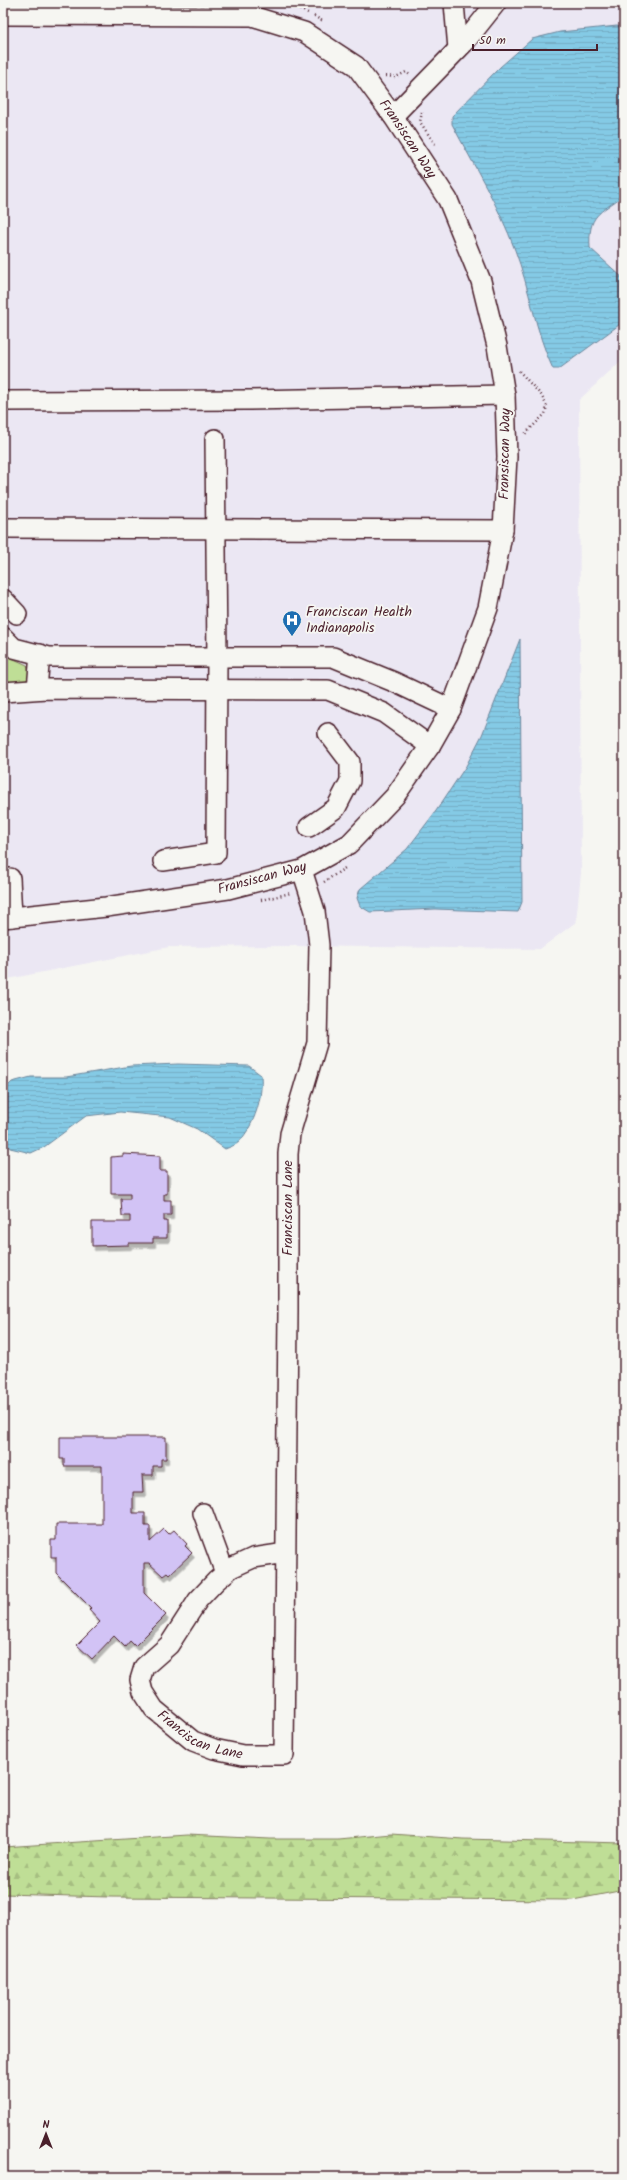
<svg xmlns="http://www.w3.org/2000/svg" width="627" height="2180" viewBox="0 0 627 2180" font-family="Kalam,sans-serif">
<defs>
<pattern id="forest-firs" width="22" height="20" patternUnits="userSpaceOnUse"><rect width="22" height="20" fill="#bfde96"/><path d="M5 1l3.5 6h-7zM16 11l3.5 6h-7z" fill="#a6be81"/></pattern>
<pattern id="water-rules" width="6" height="5" patternUnits="userSpaceOnUse"><rect width="6" height="5" fill="#84cae5"/><path d="M0 2.5h6" fill="none" stroke="#74adc5"/></pattern>
<filter id="shadow"><feDropShadow dx="2.5" dy="4.5" stdDeviation="0" flood-color="#0004"/></filter>
</defs>
<rect width="100%" height="100%" fill="#f6f6f2"/>
<filter id="ink" filterUnits="userSpaceOnUse"><feTurbulence type="fractalNoise" baseFrequency=".025" numOctaves="2"/><feDisplacementMap in="SourceGraphic" scale="8" xChannelSelector="R" yChannelSelector="G"/><feConvolveMatrix kernelMatrix="1 2 1 2 8 2 1 2 1" color-interpolation-filters="sRGB"/></filter>
<g filter="url(#ink)">
<path fill="#ebe7f3" d="M3 3H624V358L579 400 581 873 576 922 540 949 292 946 169 947 3 980Z"/>
<path fill="url(#forest-firs)" stroke="#847e60" d="M391 1834 463 1839 624 1843V1890L573 1900 109 1897 3 1894V1847L187 1835 270 1839H338Z"/>
<path fill="#bfde96" stroke="#847e60" d="M3 654 27 665 29 673 28 680 3 683Z"/>
<path fill="url(#water-rules)" stroke="#6d869b" d="M617 26 624 28V195C599 214 588 214 590 248L624 279V314L619 325 559 369H553C535 331 530 289 515 250 499 206 474 166 452 124V116L500 67 532 39 560 32Z
M520 639 522 902 518 912 435 909 370 912 360 906 357 898 360 889 407 849 436 811 466 766 482 735Z
M178 1064 249 1066 261 1075C263 1097 255 1124 239 1142 236 1145 230 1147 225 1149L197 1129 170 1117 120 1112 86 1116 44 1147 31 1153 10 1148 3 1138V1091L12 1082 31 1077H66L131 1066Z"/>
<path fill="#d2c3f5" stroke="#4a1f2b" filter="url(#shadow)" d="M123 1154 160 1156V1171H167V1194H164V1200H171V1215H164V1221H167V1238H153V1243H129V1245L92 1246V1222H130V1216H122L121 1199H130V1194H111V1157L123 1156Z
M60 1437H166V1459H161V1466H153V1475H142L143 1492H133V1513H145V1526H150V1542L164 1529 169 1534 174 1530 187 1544 185 1546 192 1553 169 1575 167 1573 163 1576 149 1563H144V1593L166 1615 135 1646 130 1641 125 1647 114 1636 92 1659 77 1645 100 1622 89 1610 91 1608 56 1573V1557H51V1540H56V1524H102V1466H64V1459H60Z"/>
<g fill="none" stroke-linecap="round" stroke-linejoin="round">
<defs>
<g id="minor">
<path d="M454 3 458 49"/>
<path id="s1" d="M3 15 252 16 304 32 356 66 393 116 448 200 481 281 497 346 505 395 507 457 503 530 488 608 451 709 430 746 395 796 349 844 302 870 228 889 106 907 3 918"/>
<path d="M393 116 465 42 496 3"/>
<path d="M3 401 250 400 505 395"/>
<path d="M3 528 503 530"/>
<path d="M3 599 17 614"/>
<path d="M3 637 14 648 49 657H333L394 682 451 709"/>
<path d="M37 689 40 654"/>
<path d="M3 692 46 689 328 690 384 713 430 746"/>
<path d="M309 827 336 808 350 781V762L328 733"/>
<path d="M163 861 216 853 217 658 215 439"/>
<path d="M10 878 12 917"/>
<path d="M203 1513 225 1573"/>
<path id="s2" d="M286 1553 253 1558 231 1568 216 1581 198 1600 169 1645 144 1667 140 1680 143 1692 154 1709 193 1741 214 1749 243 1755H284L288 1311V1154L290 1134 317 1043 319 945 315 911 302 870"/>
</g>
</defs>
<use href="#minor" stroke="#4a1f2b" stroke-width="22"/>
<path stroke="#4a1f2b" stroke-width="2.5" stroke-dasharray="1 3" stroke-linecap="butt" d="M285 3 308 13
M314 16 324 22
M386 76 396 77 406 72 410 75
M422 112 420 122 435 144
M519 371 541 395 547 406 545 414 524 435
M324 882 345 868
M261 900 291 893"/>
<use href="#minor" stroke="#f6f6f2" stroke-width="19"/>
</g>
</g>
<defs>
<symbol id="hospital-pin" viewBox="-11 -11 22 30"><path d="M0 17L-7.5 6A9.5 9.5 0 1 1 7.5 6Z" fill="#1f6fb2" stroke="#f6f6f2"/><path d="M-5-5h3v3.5h4V-5h3V5h-3V1.5h-4V5h-3Z" fill="#fff"/></symbol>
</defs>
<g fill-rule="evenodd">
<use href="#hospital-pin" x="281" y="609" width="22" height="30"/>
</g>
<g text-anchor="middle" dominant-baseline="central" stroke-width="3.5" stroke-linejoin="round" paint-order="stroke">
<g font-size="14" fill="#4a1f2b" stroke="#f6f6f2">
<text stroke="none"><textPath href="#s1" startOffset="455">Fransiscan Way</textPath></text>
<text transform="translate(505 454) rotate(-89)">Fransiscan Way</text>
<text transform="translate(262 878) rotate(-15)">Fransiscan Way</text>
<text transform="translate(288 1208) rotate(-90)">Franciscan Lane</text>
<text stroke="none"><textPath href="#s2" startOffset="291">Franciscan Lane</textPath></text>
</g>
<g font-size="14" fill="#4a1f2b" stroke="#f6f6f2" text-anchor="start">
<text x="306" y="612">Franciscan Health<tspan x="306" dy="16">Indianapolis</tspan></text>
</g>
</g>
<rect width="627" height="2180" fill="none" stroke="#f6f6f2" stroke-width="16"/>
<rect x="8" y="8" width="611" height="2164" fill="none" stroke="#4a1f2b" stroke-width="1.5" filter="url(#ink)"/>
<g transform="translate(46 2134)" stroke="#f6f6f2" stroke-width="3" paint-order="stroke">
<path d="M0-3L7 15L0 10L-7 15Z" fill="#4a1f2b"/>
<text y="-6" font-size="11" font-weight="bold" text-anchor="middle" fill="#4a1f2b">N</text>
</g>
<path d="M473 44v6h124v-6" fill="none" stroke="#4a1f2b" stroke-width="2"/>
<text x="479" y="44" font-size="12" fill="#4a1f2b" stroke="#f6f6f2" stroke-width="3" paint-order="stroke">50 m</text>
</svg>
